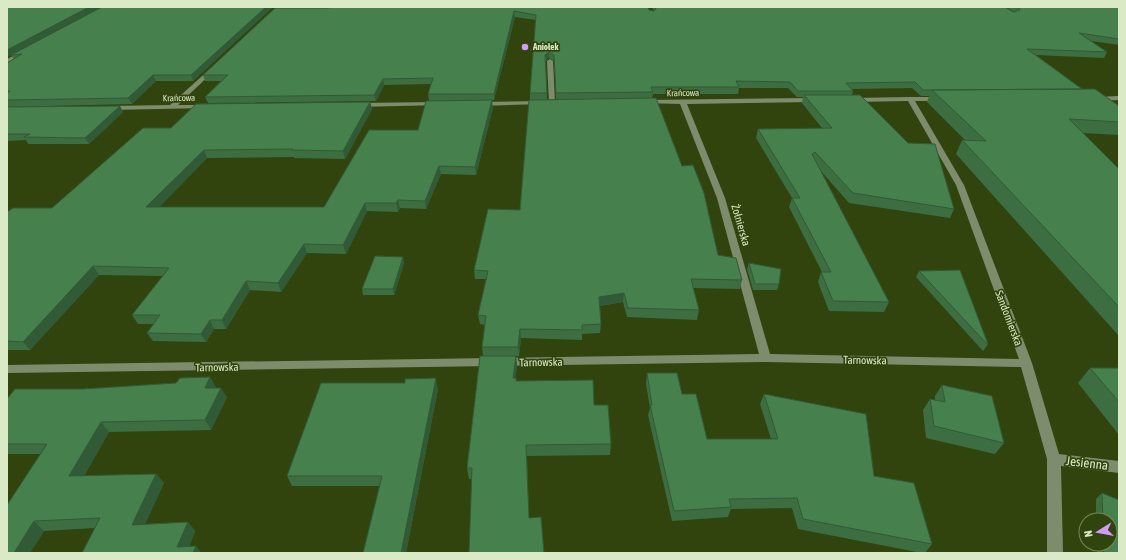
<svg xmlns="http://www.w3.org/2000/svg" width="1126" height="560" viewBox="0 0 1126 560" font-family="'Asap Condensed',sans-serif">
<rect width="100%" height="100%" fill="#31440d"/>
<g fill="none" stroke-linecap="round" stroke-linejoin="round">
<path fill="#7e8c6e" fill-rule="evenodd" d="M23 51 28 52 7 63V59Z
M550 59 553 61 555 103 552 105 549 103 547 61Z
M211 68 216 69 178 105H207L209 106V108L109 110 106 108 109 106 170 105Z
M1119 96V100L1095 101 1092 99 1095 97Z
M910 97H941L944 99 941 101H915L964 185 1032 363 1059 454 1119 461V473L1061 466 1063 553H1047V459L1021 367 766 362 7 373V365L759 354 717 198 680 104 643 103 642 102 645 100 815 98 818 100 815 102 687 104 725 198 770 354 1019 359 956 185 908 101 851 102 848 100 851 98Z
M541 101 543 102V104L479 106 476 104 479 102Z
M439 102 442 104 441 105 357 107 354 105 357 103Z"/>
</g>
<path fill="#3c6e42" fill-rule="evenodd" d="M7 7H273L193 81H156L132 104 7 107V63L14 59 11 55 7 57Z
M652 7H1005L1013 12H1014L1006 7H1119V45L1091 41 1107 52 1104 58 1036 55 1082 89 1119 106V135L1083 133 1119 169V336L956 154 962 140H965L927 102 929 96H921L912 88 852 89 853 91 852 95 954 209 950 218 849 203 820 170 889 302 884 312 829 311 818 282 821 272H822L789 207 792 198 756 138 758 129 822 128 802 103 803 97H797L788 88H739L738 94H653L652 98 718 255 742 280 740 289 693 288 699 310 697 320 627 317 623 302 600 306 601 324 600 333 582 334V340L521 338 519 356H516L517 367 515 378H516L517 381 594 405 611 444 610 455 527 456 529 518 544 553 472 479H469L467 468 483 356 482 347 485 325 480 324 478 315 486 279H475L474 270 520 210 530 100V93L536 20 515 17 494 100 429 101 428 94 431 84 384 85 376 101 208 103 205 97 221 81H205L203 75 326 8 649 10 654 11ZM549 58 554 61 556 99 547 100 546 61Z
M370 102 372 109 345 159 294 158V157L207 158 159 207H324L418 130 493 108 476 175 441 174 426 209 400 208 398 212 367 211 346 254 307 253 281 292 250 290 226 329H214L206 342 153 341 147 333 154 324H138L132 315 163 276 99 275 30 350H7V212L52 208 171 128Z
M120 106 123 112 89 144H28L26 140 7 141V107Z
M403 257 404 263 394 295H363L362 289Z
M749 263 779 284 777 290H753L747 269Z
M919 271 988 344 984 350 983 351 916 277Z
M1090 368H1119V435L1078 383Z
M647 373 682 394 707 439H771L760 404 764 394 874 476 932 544 925 553H922L798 529 792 508 731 509 728 517 672 521 648 415 650 408 646 384Z
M210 377 216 388 227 397 211 430 109 432 84 476 156 474 164 483 145 524 188 522 195 531 189 547 196 546 201 553H82L95 528 44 531 30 553 41 454H7V399L83 389 176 383Z
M942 385 1004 443 995 454 926 438 923 410 930 399 935 400V396Z
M438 389 406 553H363L380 486H292L287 476Z
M1102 493 1119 500V553H1097V544H1110V520H1096V499Z"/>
<path fill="#315a36" d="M89 7H102L7 57V50Z
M266 7H273L193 81 191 75Z
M514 11 515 17 494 100V94Z
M549 52V58L546 61 545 55Z
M153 75 156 81 132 104 128 98Z
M383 79 384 85 376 101 374 95Z
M492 100 493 108 476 175 475 167Z
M370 102 372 109 345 159 343 151Z
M120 106 123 112 89 144 85 138Z
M204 150 207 158 151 216 146 207Z
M439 166 441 174 426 209 425 201Z
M398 200 400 208 398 212 396 203Z
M365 203 367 211 346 254 343 245Z
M304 244 307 253 281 292 278 283Z
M403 257 404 263 394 295 393 289Z
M93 266 99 275 30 350 23 342Z
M246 281 250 290 226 329 222 320Z
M624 293 623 302 598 306 599 297Z
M210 320 214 329 206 342 201 334Z
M520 329 521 338 519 356 518 347Z
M516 356 517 367 514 389 513 378Z
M210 377 216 387 211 398 205 388Z
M436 378 438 389 406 553H401Z
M221 388 227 397 211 430 205 420Z
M101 422 109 432 78 486 69 476Z
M156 474 164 483 140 534 132 525Z
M34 521 44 531 30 553H14Z
M188 522 195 531 187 553 177 547Z
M196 546 201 553H193Z"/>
<path fill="#46804d" stroke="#315a36" d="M7 7H89L7 50Z
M102 7H266L191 75H153L128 98 7 100V93L10 91H7V63L22 54 11 55Z
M339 7H648L649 10 654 11 656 9 655 7H1005L1013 12 1020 10 1019 8 1017 7H1119V39L1079 33 1107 52 1027 49 1082 89 923 90 915 82 846 83 853 91H798L790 82 736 81 739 87H651L653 92 556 93 554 55 549 52 545 55 547 93H530L536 15 514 11 494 94H428L433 78 383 79 374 95 205 97 228 75H203L275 8H326Z
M1095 89 1119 106V122L1069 119 1119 169V307L962 140 986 141 932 90Z
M804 95H860L908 143 935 144 954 209 853 193 815 152 812 154 889 302 833 301 821 272H831L792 198H800L758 129 832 128Z
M656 98 682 166 693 165 704 193 718 255 736 258 742 280 691 279 699 310 628 308 624 293 599 297 601 324 582 325V330L520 329 518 347H482L486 316 478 315 488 271 474 270 488 209 520 210 529 100Z
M492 100 475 167 439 166 425 201 398 200 396 203H365L343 245 304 244 278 283 246 281 222 320H210L201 334 147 333 160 315H132L169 268 93 266 23 342 7 341V212L13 208H52L143 128H171L196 104 370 102 343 151 292 150 293 149 204 150 146 207H324L369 130H418L426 101Z
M120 106 85 138 24 137 30 134H7V107Z
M375 256 403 257 393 289H362Z
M749 263 781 269 779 284H755Z
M960 270 988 344H987L919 271Z
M480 356H516L513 378H516V381L593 380 594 405H608L611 444 526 445 529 518 541 517 544 553H469L472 468H467Z
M1090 368H1119V402Z
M647 373H677L682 394H696L707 439H778L764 394 866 414 874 476 914 483 932 544 803 519 797 498 729 499 731 507 674 511 650 405H652Z
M210 377 205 388H221L205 420 101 422 69 476 156 474 132 525 188 522 177 547 196 546 193 553H82L100 518 34 521 14 553H7V505L47 444H7V399L15 389H83L176 383 180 378Z
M436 378 401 553H363L382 476H287L321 383H405V379Z
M942 385 992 396 1004 443 934 426 930 399 945 402Z
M1102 493 1119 500V553H1104L1103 544H1110V520H1103Z"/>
<circle fill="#d09dff" stroke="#31440d" stroke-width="1.5" cx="525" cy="47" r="4"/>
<g text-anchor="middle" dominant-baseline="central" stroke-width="3.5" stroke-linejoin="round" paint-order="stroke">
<g font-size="9" font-weight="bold" fill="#daeac6" stroke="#31440d" text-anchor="start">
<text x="533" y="47">Aniołek</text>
</g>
<g font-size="9" fill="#daeac6" stroke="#31440d">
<text transform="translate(683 93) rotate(-1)">Krańcowa</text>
<text transform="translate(179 98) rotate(-1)">Krańcowa</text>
</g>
<g font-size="11" fill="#daeac6" stroke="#31440d">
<text transform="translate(741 225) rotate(74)">Żołnierska</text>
<text transform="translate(1009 318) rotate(69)">Sandomierska</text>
<text transform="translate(865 360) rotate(1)">Tarnowska</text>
<text transform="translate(541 362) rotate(-1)">Tarnowska</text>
<text transform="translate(217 367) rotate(-1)">Tarnowska</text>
</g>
<g font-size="13" fill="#daeac6" stroke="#31440d">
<text transform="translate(1087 463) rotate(7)">Jesienna</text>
</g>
</g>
<rect width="1126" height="560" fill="none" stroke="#daeac6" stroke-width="16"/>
<g transform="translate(1098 532) rotate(259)"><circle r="19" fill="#31440d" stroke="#758657"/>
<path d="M0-3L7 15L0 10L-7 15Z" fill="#d09dff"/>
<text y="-6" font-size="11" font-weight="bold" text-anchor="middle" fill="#daeac6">N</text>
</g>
</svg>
